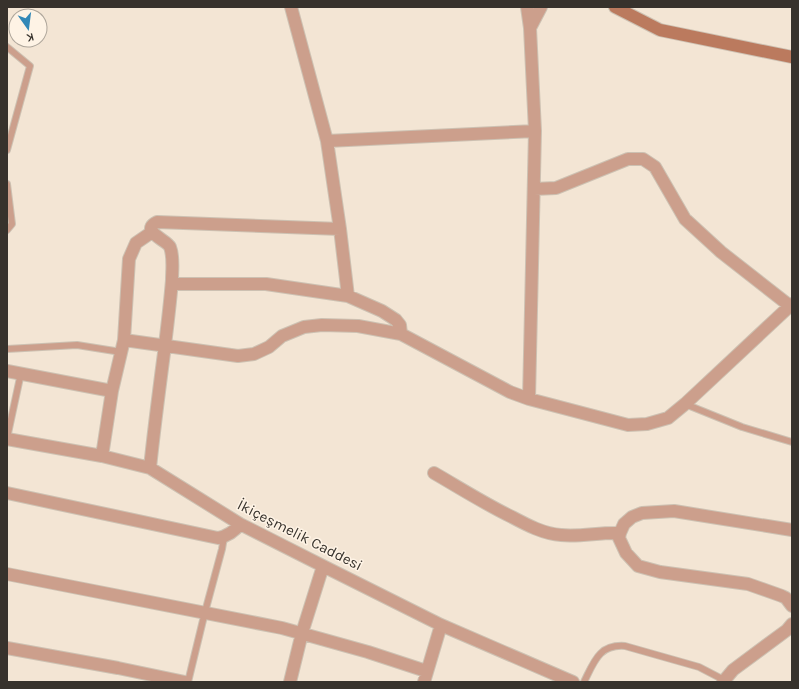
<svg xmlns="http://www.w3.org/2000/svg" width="799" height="689" viewBox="0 0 799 689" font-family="Karla,sans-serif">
<rect width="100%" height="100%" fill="#f3e5d4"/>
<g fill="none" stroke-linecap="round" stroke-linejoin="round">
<defs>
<path id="lane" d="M7 47 30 66 7 150
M7 184 12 224 7 230
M7 349 77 345 121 352
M685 404 742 427 792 442
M7 438 21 373
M188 682 205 612 222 549 224 537
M584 682C594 662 599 644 625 646L699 667 724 680"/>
<path id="street" d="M291 7 327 141 340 229 348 296
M527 7 530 28 535 131 529 399
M530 28 541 7
M327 141 535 131
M534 189 556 188 628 159H643L655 167 685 219 721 252 790 306
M172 284H266L348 296 382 311 396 320 400 325 401 334
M124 340 238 356 254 354 269 347 282 336 304 327 322 325 358 326 401 334 510 392 529 399 628 425 647 424 668 418 685 404 792 304
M7 371 112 391
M7 439 102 456 150 468 240 524 323 566 441 625 573 682
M102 456 112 391 124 340 129 259 136 243 152 232
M150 468C154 429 159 391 164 353 167 329 170 305 172 280 172 270 174 257 170 247 167 240 139 231 157 222L340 229
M434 473C460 488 485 504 512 517 527 525 544 534 561 535 581 537 600 532 620 533
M7 493 218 538C228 536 234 532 240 524
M792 530 674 511 642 513 632 517 624 524 620 533 619 538 626 553 638 566 660 572 748 584 782 596 786 598 792 606
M7 574 282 628 368 652 426 671
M7 648 118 668 185 682
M290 682 302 633 323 566
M424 682 441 625
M723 682 733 670 787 630 792 624"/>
<path id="secondary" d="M615 7 660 30 792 57"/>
</defs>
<use href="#lane" stroke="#cdc1b2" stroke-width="8"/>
<use href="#street" stroke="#cdc1b2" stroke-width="14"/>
<use href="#secondary" stroke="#cdc1b2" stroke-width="14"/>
<use href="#lane" stroke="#cc9f8c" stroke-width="6"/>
<use href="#street" stroke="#cc9f8c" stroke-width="12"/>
<use href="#secondary" stroke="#bb7a5e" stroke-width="12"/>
</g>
<g text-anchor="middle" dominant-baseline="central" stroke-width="3" stroke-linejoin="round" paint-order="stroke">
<g font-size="15" fill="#37322c" stroke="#fef3e5">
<text transform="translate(300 535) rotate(27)">İkiçeşmelik Caddesi</text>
</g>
</g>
<rect width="799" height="689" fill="none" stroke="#37322c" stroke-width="16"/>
<g transform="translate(28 28) rotate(166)"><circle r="19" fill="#fef3e5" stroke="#aea69b"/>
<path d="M0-3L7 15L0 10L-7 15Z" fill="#3288b7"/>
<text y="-6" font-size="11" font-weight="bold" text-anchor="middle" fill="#37322c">K</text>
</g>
</svg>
